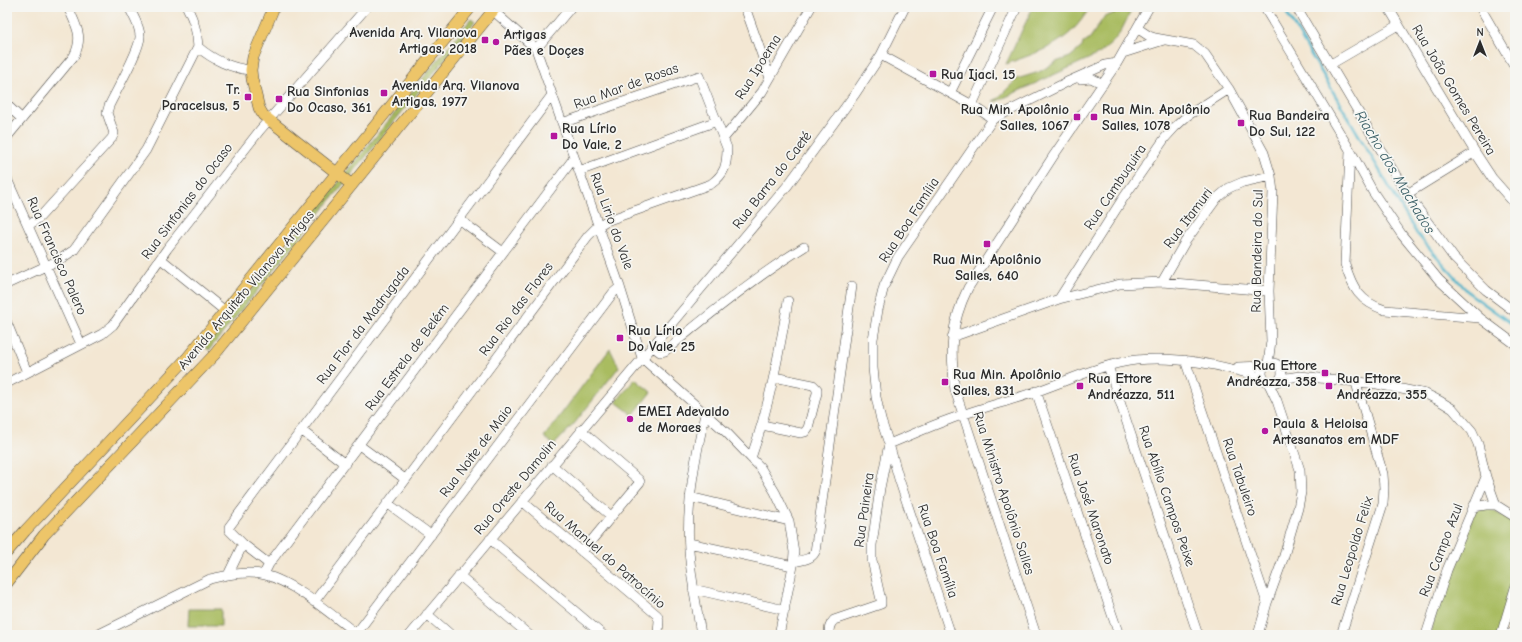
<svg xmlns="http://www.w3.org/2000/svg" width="1522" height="642" viewBox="0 0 1522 642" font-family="'Comic Neue',sans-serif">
<rect width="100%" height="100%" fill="#f6f6f2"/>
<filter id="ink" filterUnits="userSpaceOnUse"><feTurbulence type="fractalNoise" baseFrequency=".025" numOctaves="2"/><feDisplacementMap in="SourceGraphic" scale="8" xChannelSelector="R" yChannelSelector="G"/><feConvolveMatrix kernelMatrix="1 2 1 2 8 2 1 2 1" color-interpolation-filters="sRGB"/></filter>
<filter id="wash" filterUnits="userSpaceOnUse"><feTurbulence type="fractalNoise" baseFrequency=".012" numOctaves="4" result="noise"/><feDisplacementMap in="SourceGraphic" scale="16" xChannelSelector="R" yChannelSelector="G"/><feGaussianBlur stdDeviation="0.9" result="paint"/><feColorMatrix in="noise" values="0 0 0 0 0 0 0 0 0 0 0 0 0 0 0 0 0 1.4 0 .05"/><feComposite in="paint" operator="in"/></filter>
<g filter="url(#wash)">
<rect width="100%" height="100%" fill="#f3e7d3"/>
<path fill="#a9bc60" stroke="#6a7446" d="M1033 7H1090C1068 45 1043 50 1006 64Z
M1112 7H1133L1120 33 1112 43 1099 54 997 101H993L997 99 1017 79 1039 72 1056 62 1070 57 1082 47 1083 43 1090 38 1104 17 1115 13Z
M471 19 475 22 209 350 205 347Z
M610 349 619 367 574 424 554 445 544 437Z
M635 379 651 392 633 415 616 402Z
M1487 507 1515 523V580L1498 635H1429L1453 560 1476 510Z
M189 609H221V626H188Z"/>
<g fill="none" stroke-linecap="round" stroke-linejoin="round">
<path stroke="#4bb3ca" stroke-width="2.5" d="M1283 7 1417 234 1469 293 1515 326"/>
</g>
</g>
<g filter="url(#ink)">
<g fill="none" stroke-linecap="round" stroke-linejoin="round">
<defs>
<path id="minor" d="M489 7 536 49 620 287 642 358 727 433 751 458 760 467 775 492 789 521 794 552 793 566 779 635
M745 7 770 78
M1264 7 1350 150 1373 192 1402 235 1439 280 1480 318 1515 344
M1296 7 1407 194 1454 258 1486 290 1515 312
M1388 7 1475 152 1492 178 1515 204
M1480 7 1515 67
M1137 28 1149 36 1155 38 1194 45 1205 54 1229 89 1264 153 1271 176 1273 192 1269 291 1271 341 1268 364
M198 47C212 59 232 69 251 70
M536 49 571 7
M1123 53 1164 40
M881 55 972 105 993 119
M1331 64 1398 25
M1080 79 1091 78 1103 84
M950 93 993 7
M7 105 22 119
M972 105 1017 7
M7 137 74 56C84 36 76 26 68 7
M724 138 762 92 811 7
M1350 151 1345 264C1352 288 1360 302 1385 310L1480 318
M579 171 717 121
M7 179 81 344
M1407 194 1475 152
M459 219 503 252
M28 226 40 217 112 138 114 133 107 113 109 106C115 93 141 48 140 36 140 26 133 16 129 7
M161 259 225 311
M1162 282 1185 242 1217 198 1229 188 1243 182 1271 176
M7 284 59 260 74 250 146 150 198 47C197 31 194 21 187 7
M1059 299 1122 200 1165 138 1175 127 1187 116 1229 89
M7 323 27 372
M952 337 1059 299 1120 284 1162 282 1269 291
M652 346 660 352 665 351C709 314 755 277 804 247
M1185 360 1267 603
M1262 373a10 10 0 1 1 20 0a10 10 0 1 1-20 0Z
M1108 366 1198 635
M1238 367 1265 366
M1280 379 1300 376 1377 384 1426 394 1440 401 1453 409 1472 431 1478 444 1486 477 1496 505 1515 517
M7 383 102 334 113 325 167 249 260 130 367 7
M1036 391 1119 635
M762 425 801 433 805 432 808 428 817 393V389L813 385 774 377
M301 430 345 464
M581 430 639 480 640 482 582 552
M359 445 405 479
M751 458C769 407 779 354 788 301
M552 465 611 516
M690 497 789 521
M522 501 657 615 659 620 658 635
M387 503 431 535
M1473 507 1486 505H1496
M490 539 603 635
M689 543 793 566
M793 562C802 560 811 560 815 552L852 286
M269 564 243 544 229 530V527L552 95
M264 574 269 564 574 158
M228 575 243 544
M459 575 529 635
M693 589 785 610
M314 602 588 236 598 226 606 221 711 184C725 174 727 165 727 148L699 76 562 123
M427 614 451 635
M356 634 613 293 620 287
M97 635 210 579C227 575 248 570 265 575 294 582 333 616 358 635
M410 635 788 185 855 94 881 55 905 7
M701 635C697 607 691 579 689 550 686 504 695 459 705 414
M829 635C829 629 829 625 834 620L881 604V600L872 560V545L880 488 889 444C909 436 928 427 948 420 976 409 1006 402 1035 392 1067 381 1102 364 1136 360 1181 356 1221 365 1264 378
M951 635 899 479 889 444 881 420 876 397 873 368V339L878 310 884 286 898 257 993 119 1069 81 1105 65 1117 63
M1036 635 955 390C950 350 950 325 968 288L1054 155 1117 63 1149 7
M1258 635 1267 603 1283 559 1298 508 1301 492 1300 470 1277 401 1268 382
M1341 635 1383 504 1384 488 1383 474 1356 383
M1426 635 1447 570 1486 477
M1501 635 1515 588
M1507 635 1515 632"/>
<path id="major" d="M274 7 253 57 251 70 252 79 259 108 263 115 352 185
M7 552 25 531 188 357 471 7
M7 583 44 535 215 354 496 7"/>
</defs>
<use href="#minor" stroke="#494744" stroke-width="10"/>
<use href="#major" stroke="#494744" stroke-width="12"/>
<use href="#minor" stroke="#fff" stroke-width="9"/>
<use href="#major" stroke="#edc569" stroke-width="11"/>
</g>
</g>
<g fill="#b5179e" stroke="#f6f6f2" stroke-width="1.5">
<rect x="481" y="36" width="8" height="8" rx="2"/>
<circle cx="496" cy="42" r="4"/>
<rect x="929" y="70" width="8" height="8" rx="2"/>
<rect x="380" y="89" width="8" height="8" rx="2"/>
<rect x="244" y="93" width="8" height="8" rx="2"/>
<rect x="275" y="95" width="8" height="8" rx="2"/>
<rect x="1073" y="113" width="8" height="8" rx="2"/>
<rect x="1090" y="113" width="8" height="8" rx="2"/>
<rect x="1237" y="119" width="8" height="8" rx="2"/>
<rect x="550" y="132" width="8" height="8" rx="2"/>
<rect x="983" y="240" width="8" height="8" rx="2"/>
<rect x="616" y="334" width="8" height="8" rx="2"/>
<rect x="1321" y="369" width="8" height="8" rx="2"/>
<rect x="941" y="378" width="8" height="8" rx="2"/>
<rect x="1076" y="382" width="8" height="8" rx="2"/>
<rect x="1325" y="382" width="8" height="8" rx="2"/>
<circle cx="630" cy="419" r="4"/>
<circle cx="1265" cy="431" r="4"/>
</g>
<g text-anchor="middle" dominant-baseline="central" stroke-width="3.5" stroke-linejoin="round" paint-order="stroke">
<g font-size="14" font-weight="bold" fill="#2b2b2b" stroke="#f6f6f2" text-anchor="start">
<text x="477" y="32" text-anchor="end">Avenida Arq. Vilanova<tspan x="477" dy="16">Artigas, 2018</tspan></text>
<text x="504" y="34">Artigas<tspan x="504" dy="16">Pães e Doçes</tspan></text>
<text x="941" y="74">Rua Ijaci, 15</text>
<text x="392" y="85">Avenida Arq. Vilanova<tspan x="392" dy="16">Artigas, 1977</tspan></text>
<text x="240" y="89" text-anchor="end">Tr.<tspan x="240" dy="16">Paracelsus, 5</tspan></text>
<text x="287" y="91">Rua Sinfonias<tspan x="287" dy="16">Do Ocaso, 361</tspan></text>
<text x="1069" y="109" text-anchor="end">Rua Min. Apolônio<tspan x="1069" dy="16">Salles, 1067</tspan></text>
<text x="1102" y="109">Rua Min. Apolônio<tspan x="1102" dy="16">Salles, 1078</tspan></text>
<text x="1249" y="115">Rua Bandeira<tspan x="1249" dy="16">Do Sul, 122</tspan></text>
<text x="562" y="128">Rua Lírio<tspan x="562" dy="16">Do Vale, 2</tspan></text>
<text x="987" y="259" text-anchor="middle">Rua Min. Apolônio<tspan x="987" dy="16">Salles, 640</tspan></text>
<text x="628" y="330">Rua Lírio<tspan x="628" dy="16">Do Vale, 25</tspan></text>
<text x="1317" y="365" text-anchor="end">Rua Ettore<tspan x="1317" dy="16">Andréazza, 358</tspan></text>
<text x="953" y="374">Rua Min. Apolônio<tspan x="953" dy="16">Salles, 831</tspan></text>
<text x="1088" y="378">Rua Ettore<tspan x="1088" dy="16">Andréazza, 511</tspan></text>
<text x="1337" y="378">Rua Ettore<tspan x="1337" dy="16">Andréazza, 355</tspan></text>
<text x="638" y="411">EMEI Adevaldo<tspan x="638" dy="16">de Moraes</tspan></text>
<text x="1273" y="423">Paula &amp; Heloisa<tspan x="1273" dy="16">Artesanatos em MDF</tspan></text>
</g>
<g font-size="14" fill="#2b2b2b" stroke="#f6f6f2">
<text transform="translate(758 67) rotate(-58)">Rua Ipoema</text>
<text transform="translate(626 86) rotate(-20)">Rua Mar de Rosas</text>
<text transform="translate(1454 90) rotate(59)">Rua João Gomes Pereira</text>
<text transform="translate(772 180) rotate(-52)">Rua Barra do Caeté</text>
<text transform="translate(1115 187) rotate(-56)">Rua Cambuquira</text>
<text transform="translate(187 201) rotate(-53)">Rua Sinfonias do Ocaso</text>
<text transform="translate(1188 218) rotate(-53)">Rua Itamuri</text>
<text transform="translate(909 220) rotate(-57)">Rua Boa Família</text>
<text transform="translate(612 221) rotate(70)">Rua Lirio do Vale</text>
<text transform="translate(1257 251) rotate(-89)">Rua Bandeira do Sul</text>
<text transform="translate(57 256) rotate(66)">Rua Francisco Palero</text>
<text transform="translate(246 290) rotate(-50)">Avenida Arquiteto Vilanova Artigas</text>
<text transform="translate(516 309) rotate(-53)">Rua Rio das Flores</text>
<text transform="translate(363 325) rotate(-53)">Rua Flor da Madrugada</text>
<text transform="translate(407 357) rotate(-53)">Rua Estrela de Belém</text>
<text transform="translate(476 451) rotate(-53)">Rua Noite de Maio</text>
<text transform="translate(1240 477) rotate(71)">Rua Tabuleiro</text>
<text transform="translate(515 487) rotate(-50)">Rua Oreste Damolin</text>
<text transform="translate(1004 493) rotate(72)">Rua Ministro Apolônio Salles</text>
<text transform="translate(1167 496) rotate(71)">Rua Abílio Campos Peixe</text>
<text transform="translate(1091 509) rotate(71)">Rua José Maronato</text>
<text transform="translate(864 510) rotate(-82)">Rua Paineira</text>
<text transform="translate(1441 550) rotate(-69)">Rua Campo Azul</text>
<text transform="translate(938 551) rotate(71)">Rua Boa Família</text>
<text transform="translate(1352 551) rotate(-73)">Rua Leopoldo Felix</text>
<text transform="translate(605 555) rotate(41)">Rua Manuel do Patrocínio</text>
</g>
<g font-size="15" font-style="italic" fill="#365b63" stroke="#f6f6f2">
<text transform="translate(1395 172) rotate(59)">Riacho dos Machados</text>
</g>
</g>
<rect width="1522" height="642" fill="none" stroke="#f6f6f2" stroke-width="24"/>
<g transform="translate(1480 42)" stroke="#f6f6f2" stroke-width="3" paint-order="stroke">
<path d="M0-3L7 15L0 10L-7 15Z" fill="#2b2b2b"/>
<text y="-6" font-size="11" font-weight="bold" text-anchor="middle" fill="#2b2b2b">N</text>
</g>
</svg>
